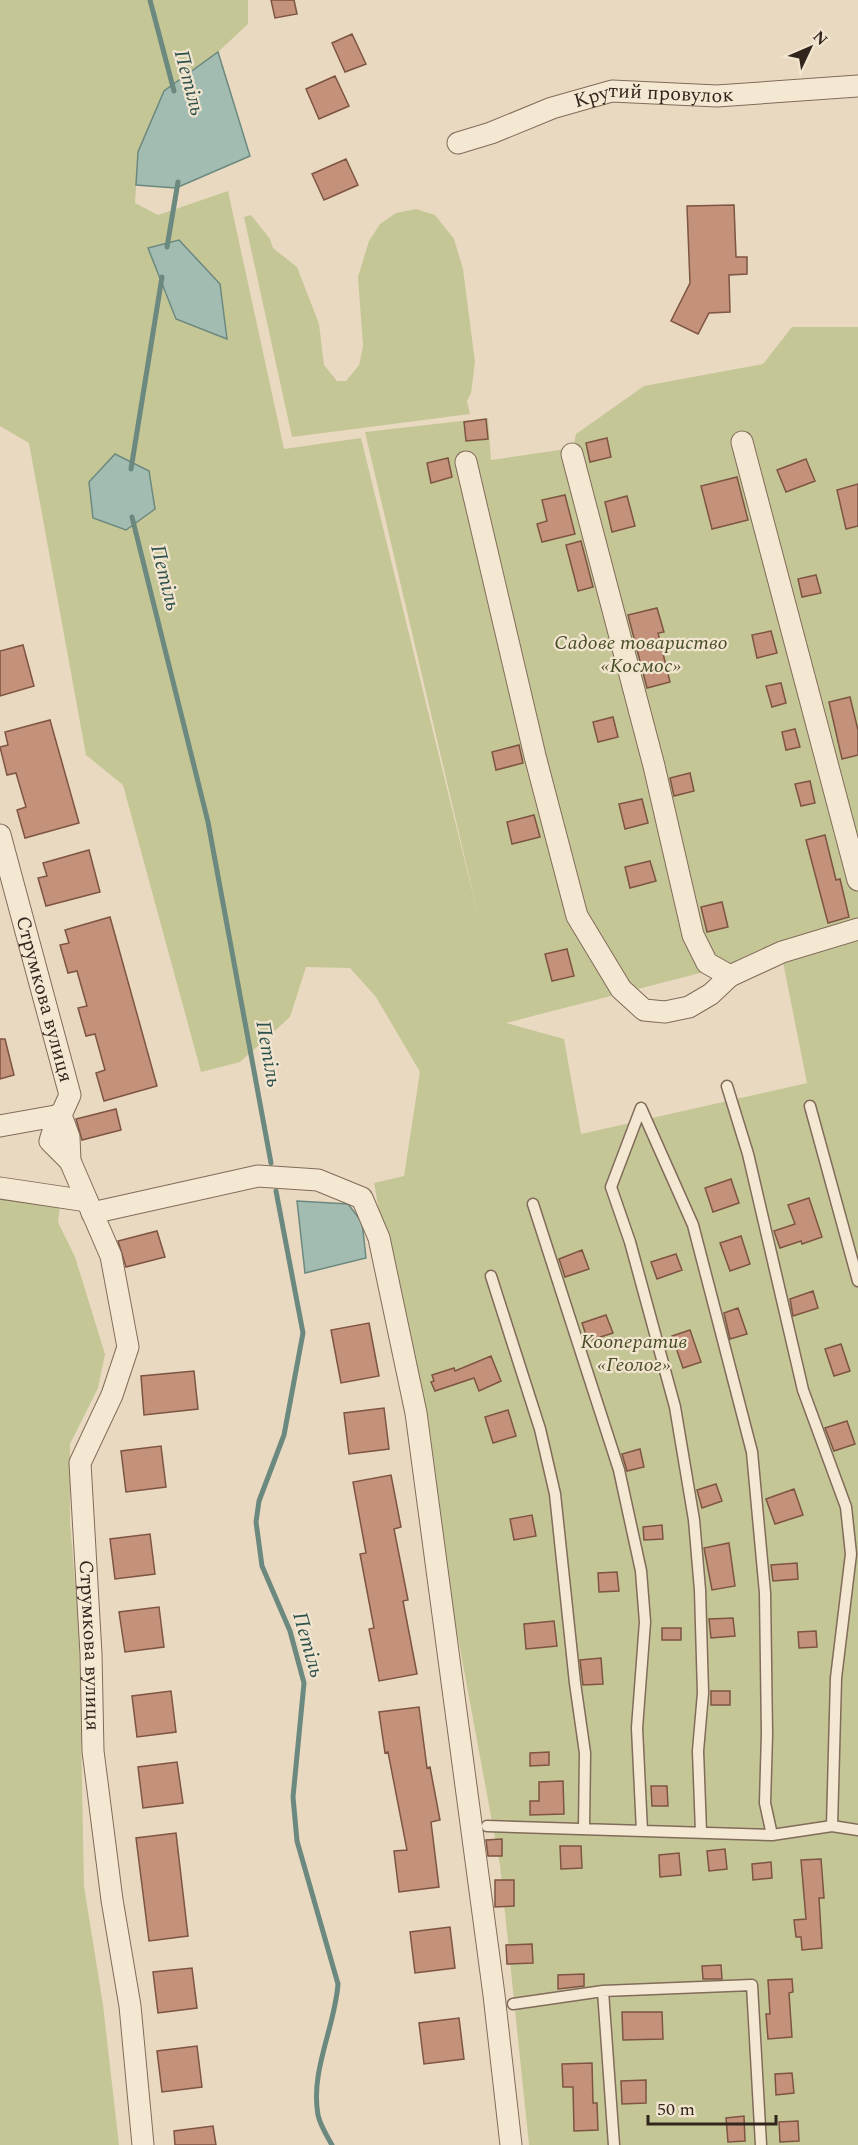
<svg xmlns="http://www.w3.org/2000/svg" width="858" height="2145" viewBox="0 0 858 2145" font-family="Spectral,serif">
<rect width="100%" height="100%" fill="#e9d9c1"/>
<path fill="#c5c696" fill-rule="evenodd" d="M0 0H248V24L218 52 138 152 135 203 158 215 228 191 284 449 361 438 479 919 365 432 488 418 491 460 573 448 576 434 644 386 763 364 792 327H858V2145H529L500 1865 374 1183 404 1176 420 1072 376 997 350 968 306 967 290 1017 240 1062 201 1072 123 785 86 755 29 443 0 426ZM781 952 807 1083 581 1134 564 1039 506 1023Z
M416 209 435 215 454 239 463 269 475 362 471 393 467 401 470 414 292 437 244 217 251 215 270 239 273 248 297 267 319 324 324 365 337 381H346L359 365 363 346 358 277 369 241 380 224 396 213Z
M0 1196 60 1207 58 1222 75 1257 105 1354 98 1388 70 1444V1522L79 1629 84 1886 103 2005 119 2145H0Z"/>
<path fill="#a3bcb2" stroke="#6c897f" stroke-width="1.5" d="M218 52 250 156 176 188 136 185 138 152 164 91Z
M179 240 220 284 227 339 176 319 148 248Z
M115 454 149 471 155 509 126 530 93 518 89 482Z
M297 1201 348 1204 362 1222 366 1258 305 1273Z"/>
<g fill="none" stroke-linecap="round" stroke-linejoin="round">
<path stroke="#6c897f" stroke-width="5" d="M150 0 174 91
M167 247 178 182
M131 469 162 277
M132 517 208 822 271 1163
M276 1191 303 1333 284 1435 259 1501 256 1522 262 1566 290 1631 304 1683 293 1797 297 1841 338 1984C335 2027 310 2071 318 2115 320 2125 327 2136 332 2145"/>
</g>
<path fill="#c4927a" stroke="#7e5442" stroke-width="1.5" d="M271 0H294L297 14 275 18Z
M352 34 366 64 345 72 332 43Z
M335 76 349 106 319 119 306 89Z
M346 159 358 185 324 200 312 174Z
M734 205 736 257H747V274L729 275 730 312 709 313 698 334 671 321 690 283 687 206Z
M486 419 488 439 466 441 464 422Z
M607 438 611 457 590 462 586 443Z
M448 458 452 477 431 483 427 463Z
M806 459 815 481 786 492 777 470Z
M737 477 748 520 712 529 701 486Z
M858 484V526L846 529 837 490Z
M565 495 575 534 542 542 537 524 547 521 542 500Z
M627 496 635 526 612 532 605 502Z
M581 541 593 587 578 591 566 545Z
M816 575 821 593 802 597 798 579Z
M657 608 664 632 658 633 670 682 647 688 628 615Z
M771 631 777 653 757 658 752 635Z
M23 645 34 686 0 696V651Z
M781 683 786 703 772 707 766 686Z
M850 697 858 730V755L842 759 829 702Z
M613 717 618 737 598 742 593 722Z
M50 720 79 823 25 838 17 810 26 807 16 773 7 775 0 747 8 745 5 732Z
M795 729 800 747 786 750 782 732Z
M519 745 523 763 496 770 492 752Z
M690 773 694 791 674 796 670 778Z
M810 781 815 803 801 806 795 784Z
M642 799 648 823 625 829 619 804Z
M534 815 540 837 512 844 507 822Z
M825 835 836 880 840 879 849 917 828 923 806 840Z
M89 850 100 892 46 906 38 878 47 876 43 863Z
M650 861 656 881 630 888 625 867Z
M722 902 728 927 707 932 701 907Z
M110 917 157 1086 104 1101 96 1073 105 1070 95 1034 86 1036 78 1008 87 1006 77 971 68 973 60 945 69 943 65 930Z
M567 949 574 976 552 981 545 954Z
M0 1039H5L14 1075 0 1079Z
M116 1109 121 1130 82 1140 76 1119Z
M731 1179 739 1203 713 1212 705 1188Z
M809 1198 822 1237 802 1244 801 1241 780 1248 774 1231 795 1224 788 1205Z
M157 1231 165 1257 126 1267 118 1241Z
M741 1236 750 1264 730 1271 720 1243Z
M582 1250 589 1269 565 1277 559 1259Z
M676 1254 682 1270 657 1279 651 1262Z
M813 1291 818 1308 793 1316 790 1299Z
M738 1308 747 1334 730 1339 724 1313Z
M606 1315 613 1333 588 1341 582 1323Z
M369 1323 379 1376 341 1383 331 1330Z
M690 1330 701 1362 683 1368 672 1336Z
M841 1344 850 1371 834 1376 825 1349Z
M491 1356 501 1381 479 1391 474 1378 435 1391 431 1382 434 1381 432 1375 454 1368 455 1371Z
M194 1371 198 1409 144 1415 141 1376Z
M384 1408 389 1449 349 1454 344 1413Z
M508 1410 516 1436 493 1443 485 1417Z
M847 1421 855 1444 834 1451 825 1428Z
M161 1446 166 1487 126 1492 121 1451Z
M640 1449 644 1467 627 1471 622 1454Z
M391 1475 401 1527 394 1529 408 1600 403 1601 417 1674 379 1681 369 1629 374 1628 360 1554 366 1553 353 1482Z
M716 1484 722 1501 702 1508 697 1490Z
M794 1489 803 1515 775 1524 766 1499Z
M532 1515 536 1536 514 1540 510 1519Z
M662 1525 663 1539 644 1540 643 1527Z
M150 1534 155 1574 115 1579 110 1539Z
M729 1543 735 1586 712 1590 704 1548Z
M797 1563 798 1579 773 1581 771 1565Z
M617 1572 619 1591 599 1592 598 1573Z
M159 1607 164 1647 125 1652 119 1612Z
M733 1618 735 1636 711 1638 709 1619Z
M554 1621 557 1646 526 1649 524 1624Z
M662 1628H681V1640H662Z
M816 1631 817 1647 799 1648 798 1632Z
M601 1658 603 1684 583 1685 580 1660Z
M171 1691 176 1732 137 1737 132 1696Z
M711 1691H730V1705H711Z
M419 1707 427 1768 430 1767 440 1820 431 1822 439 1887 399 1892 394 1851 407 1850 388 1752 385 1753 379 1712Z
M549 1752V1765L530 1766V1753Z
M177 1762 183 1803 143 1808 138 1767Z
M563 1781 564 1814 530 1815V1801H539V1782Z
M651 1786H667L668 1806H652Z
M176 1833 188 1936 149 1941 136 1838Z
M502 1839V1856H488L486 1840Z
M560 1846H581L582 1868 561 1869Z
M725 1849 727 1869 709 1871 707 1851Z
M679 1853 681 1875 660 1877 659 1855Z
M821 1859 824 1898H819L822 1948 802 1950 801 1937H796L794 1920 806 1919 801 1860Z
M771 1862 772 1878 753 1880 752 1864Z
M495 1880H514V1906L495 1907Z
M450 1927 455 1968 415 1973 410 1932Z
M532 1944 533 1963 507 1964 506 1945Z
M721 1965 722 1979H703L702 1966Z
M192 1968 197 2008 158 2013 153 1972Z
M584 1974V1986L558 1989V1975Z
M792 1979 793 1992 789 1993 792 2037 768 2039 766 2014H770L768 1980Z
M622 2012H662L663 2039 623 2040Z
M459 2018 464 2059 424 2064 419 2023Z
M197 2046 202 2087 162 2092 157 2051Z
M592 2063 593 2103H597L598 2130 574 2131 573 2087H563L562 2064Z
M792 2073 794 2093 776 2095 775 2074Z
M646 2080V2103L622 2104 621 2081Z
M744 2116 745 2141 728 2142 726 2118Z
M798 2121 799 2141 780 2142 779 2122Z
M213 2126 216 2145H175L174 2131Z"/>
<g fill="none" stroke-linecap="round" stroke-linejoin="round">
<defs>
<path id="lane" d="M727 1086 748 1154 803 1390 846 1507 851 1554 836 1678 832 1826
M810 1106 858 1281
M641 1108 693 1225 752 1452 765 1593 767 1734 765 1803 772 1835
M641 1108 611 1187 630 1242 675 1407 694 1520 700 1590 703 1693 698 1751 701 1832
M533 1204 619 1470 641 1571 645 1622 637 1728 642 1831
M491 1276 540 1429 555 1494 575 1683 585 1753 584 1829
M487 1826 772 1835 832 1826 858 1830
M603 1991 614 2145
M513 2004 603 1991 752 1985 761 2145"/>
<g id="street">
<path id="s1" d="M458 143 491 133 552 108 612 91 717 96 858 86"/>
<path d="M742 442 858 880"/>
<path d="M572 454 654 766 693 935 707 963 730 976 782 952 858 929"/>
<path d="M466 462 535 756 577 916 621 989 644 1010 665 1012 689 1007 711 994 730 976"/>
<path id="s2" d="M0 835 70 1095 61 1115 69 1137 70 1161 111 1256 128 1347 112 1395 80 1463 91 1654 93 1751 112 1900 130 2006 143 2145"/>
<path d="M58 1115 50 1141 70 1161"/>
<path d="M0 1126 61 1115"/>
<path d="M0 1188 87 1201"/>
<path d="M92 1213 258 1176 318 1180 362 1198 379 1238 416 1413 494 1995 511 2145"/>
</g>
</defs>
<use href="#lane" stroke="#816b5a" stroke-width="13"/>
<use href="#street" stroke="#816b5a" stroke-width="23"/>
<use href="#lane" stroke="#f5e8d3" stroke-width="10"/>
<use href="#street" stroke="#f5e8d3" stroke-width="21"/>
</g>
<g text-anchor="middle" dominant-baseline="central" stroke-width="4.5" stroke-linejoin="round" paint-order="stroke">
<g font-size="20" fill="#32251d" stroke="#f2e5d0">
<text stroke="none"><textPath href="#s1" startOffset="204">Крутий провулок</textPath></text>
<text stroke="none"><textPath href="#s2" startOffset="170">Струмкова вулиця</textPath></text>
<text stroke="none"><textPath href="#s2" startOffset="843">Струмкова вулиця</textPath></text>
</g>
<g font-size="20" font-style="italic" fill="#474d26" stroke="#f2e5d0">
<text x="641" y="643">Садове товариство<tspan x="641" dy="23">«Космос»</tspan></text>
<text x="634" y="1342">Кооператив<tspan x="634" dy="23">«Геолог»</tspan></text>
</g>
<g font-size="21" font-style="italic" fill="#2e514b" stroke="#f2e5d0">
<text transform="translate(189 83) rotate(75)">Петіль</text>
<text transform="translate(165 578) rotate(76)">Петіль</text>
<text transform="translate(268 1054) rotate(80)">Петіль</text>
<text transform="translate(308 1645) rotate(74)">Петіль</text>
</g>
</g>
<g transform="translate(810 48) rotate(46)" stroke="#f2e5d0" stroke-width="4.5" paint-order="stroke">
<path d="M0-4.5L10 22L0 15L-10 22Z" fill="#32251d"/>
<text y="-9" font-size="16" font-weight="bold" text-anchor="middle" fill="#32251d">N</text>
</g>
<path d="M648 2115v9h128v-9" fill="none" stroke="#32251d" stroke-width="3"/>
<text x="657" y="2115" font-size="18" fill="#32251d" stroke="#f2e5d0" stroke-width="4.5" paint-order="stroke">50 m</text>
</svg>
